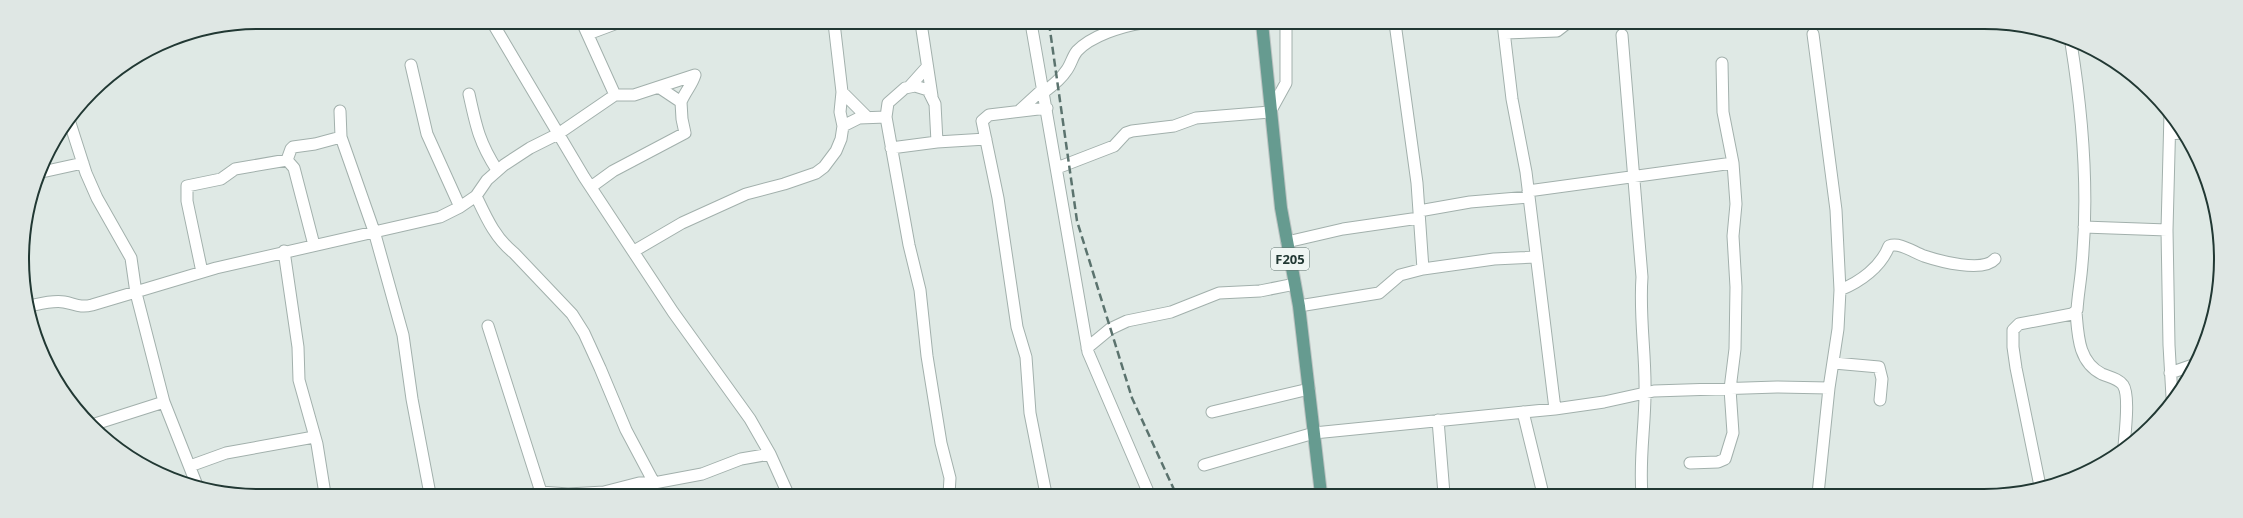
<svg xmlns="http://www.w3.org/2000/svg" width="2243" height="518" viewBox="0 0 2243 518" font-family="'Noto Sans',sans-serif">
<rect width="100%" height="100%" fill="#dfe9e5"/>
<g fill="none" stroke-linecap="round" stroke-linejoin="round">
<defs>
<path id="minor" d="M492 22 584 177 673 312 750 419 770 454 788 494
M582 22 615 95H634L695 75C692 85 685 92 681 102
M921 23 932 96
M1031 23 1088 352 1149 494
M1395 23 1417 183 1423 269
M1503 23 1512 99 1526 172 1555 409
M1505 33 1557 31 1566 24
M588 34 620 22
M1813 34 1836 210 1840 290 1838 329 1829 388 1818 494
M1622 35 1642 277C1639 316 1646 355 1645 393 1645 427 1639 460 1642 494
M411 65 427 134 460 207
M910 86 927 67
M842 92 867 117
M1044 92C1052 86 1061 79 1066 71 1071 65 1072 57 1077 51 1091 36 1122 26 1142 23
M469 94C476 126 479 142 497 170
M340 111 341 137 374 231 403 335 412 399 430 494
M1019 111 1043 89
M2170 113 2167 230 2169 345 2172 397
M70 123 86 173 97 198 131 258 136 293 164 402 196 483
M843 126 859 118 886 117
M2170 134 2181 133
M937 142 935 104 928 90 915 86 905 88 888 103 886 117 909 245 920 290 927 356 941 443 950 478 949 494
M891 148 937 142 986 139
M287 160 291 149 293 147 315 144 341 137
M1057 168 1114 146 1126 133 1132 131 1174 126 1196 118 1270 112 1286 83V23
M42 172 83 163
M591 187 613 171 685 133 682 119 681 102 660 88
M1528 191 1733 163
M476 196C486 217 495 238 514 253L572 314 584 333 600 368 626 430 660 494
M1419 211 1470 202 1529 197
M2084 227 2167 230
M1287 242 1343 229 1419 218
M284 251 298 347 299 380 317 444 325 494
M634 251 682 223 746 194 784 184 816 173 824 167 836 151 841 139 843 126 840 112 842 92 834 23
M202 272 187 201V186L221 179 235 169 287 160 294 168 314 245
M1840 290C1860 282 1881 267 1889 246 1900 242 1913 252 1924 256 1939 261 1983 273 1995 259
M29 306C39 304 53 300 64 302 75 304 80 308 92 305L216 268 440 217 460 207 476 196 487 180 504 165 530 148 558 134 615 95
M1299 306 1379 293 1400 275 1423 269 1494 259 1536 257
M2076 312C2078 335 2078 362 2102 374 2109 377 2119 379 2123 385 2130 395 2125 433 2124 446
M488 326 541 492
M1087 348 1110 329 1127 321 1171 312 1219 293 1260 291 1295 284
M1834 363 1879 367 1882 379 1880 400
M2170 373 2196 364
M1212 412 1309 389
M1523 412 1543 494
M1438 420 1444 494
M95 424 164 402
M1690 463 1718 462 1725 459 1733 433 1730 389 1735 349 1736 287 1733 236 1736 204 1733 163 1723 112 1722 63
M1204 465 1314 433 1555 409 1604 402 1654 391 1777 387 1829 388
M190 466 226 453 314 437
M2040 486 2016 368 2013 347V330L2019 324 2072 314 2077 310C2078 294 2081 279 2082 264 2089 190 2083 117 2071 43
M534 494 541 492 568 494 604 492 639 483H654L702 474 741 459 770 454
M1046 494 1030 413 1026 357 1017 327 998 198 982 121 989 115 1047 108"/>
<path id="major" d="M1262 23 1281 208 1299 306 1321 494"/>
</defs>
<use href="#minor" stroke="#a2b0ac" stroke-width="13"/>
<use href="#major" stroke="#bcc3c2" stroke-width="14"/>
<use href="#minor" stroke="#fff" stroke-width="11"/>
<use href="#major" stroke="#669b90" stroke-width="12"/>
<path stroke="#5b736e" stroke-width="2.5" stroke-dasharray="8 4" stroke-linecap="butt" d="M1049 23 1077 221 1132 398 1176 494"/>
</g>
<g text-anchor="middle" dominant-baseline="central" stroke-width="4" stroke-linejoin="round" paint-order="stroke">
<rect fill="#eff6f3" stroke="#5f716d" stroke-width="1" x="1271" y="248" width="38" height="22" rx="3"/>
<g font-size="13" font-weight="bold" fill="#213833">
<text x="1290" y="259">F205</text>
</g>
</g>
<path d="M0 0H2243V518H0ZM259 29H1984A230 230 0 0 1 2214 259V259A230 230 0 0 1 1984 489H259A230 230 0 0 1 29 259V259A230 230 0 0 1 259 29Z" fill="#dfe7e4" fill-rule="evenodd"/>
<path fill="none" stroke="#213833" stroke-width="2" d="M259 29H1984A230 230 0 0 1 2214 259V259A230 230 0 0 1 1984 489H259A230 230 0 0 1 29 259V259A230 230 0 0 1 259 29Z"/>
</svg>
